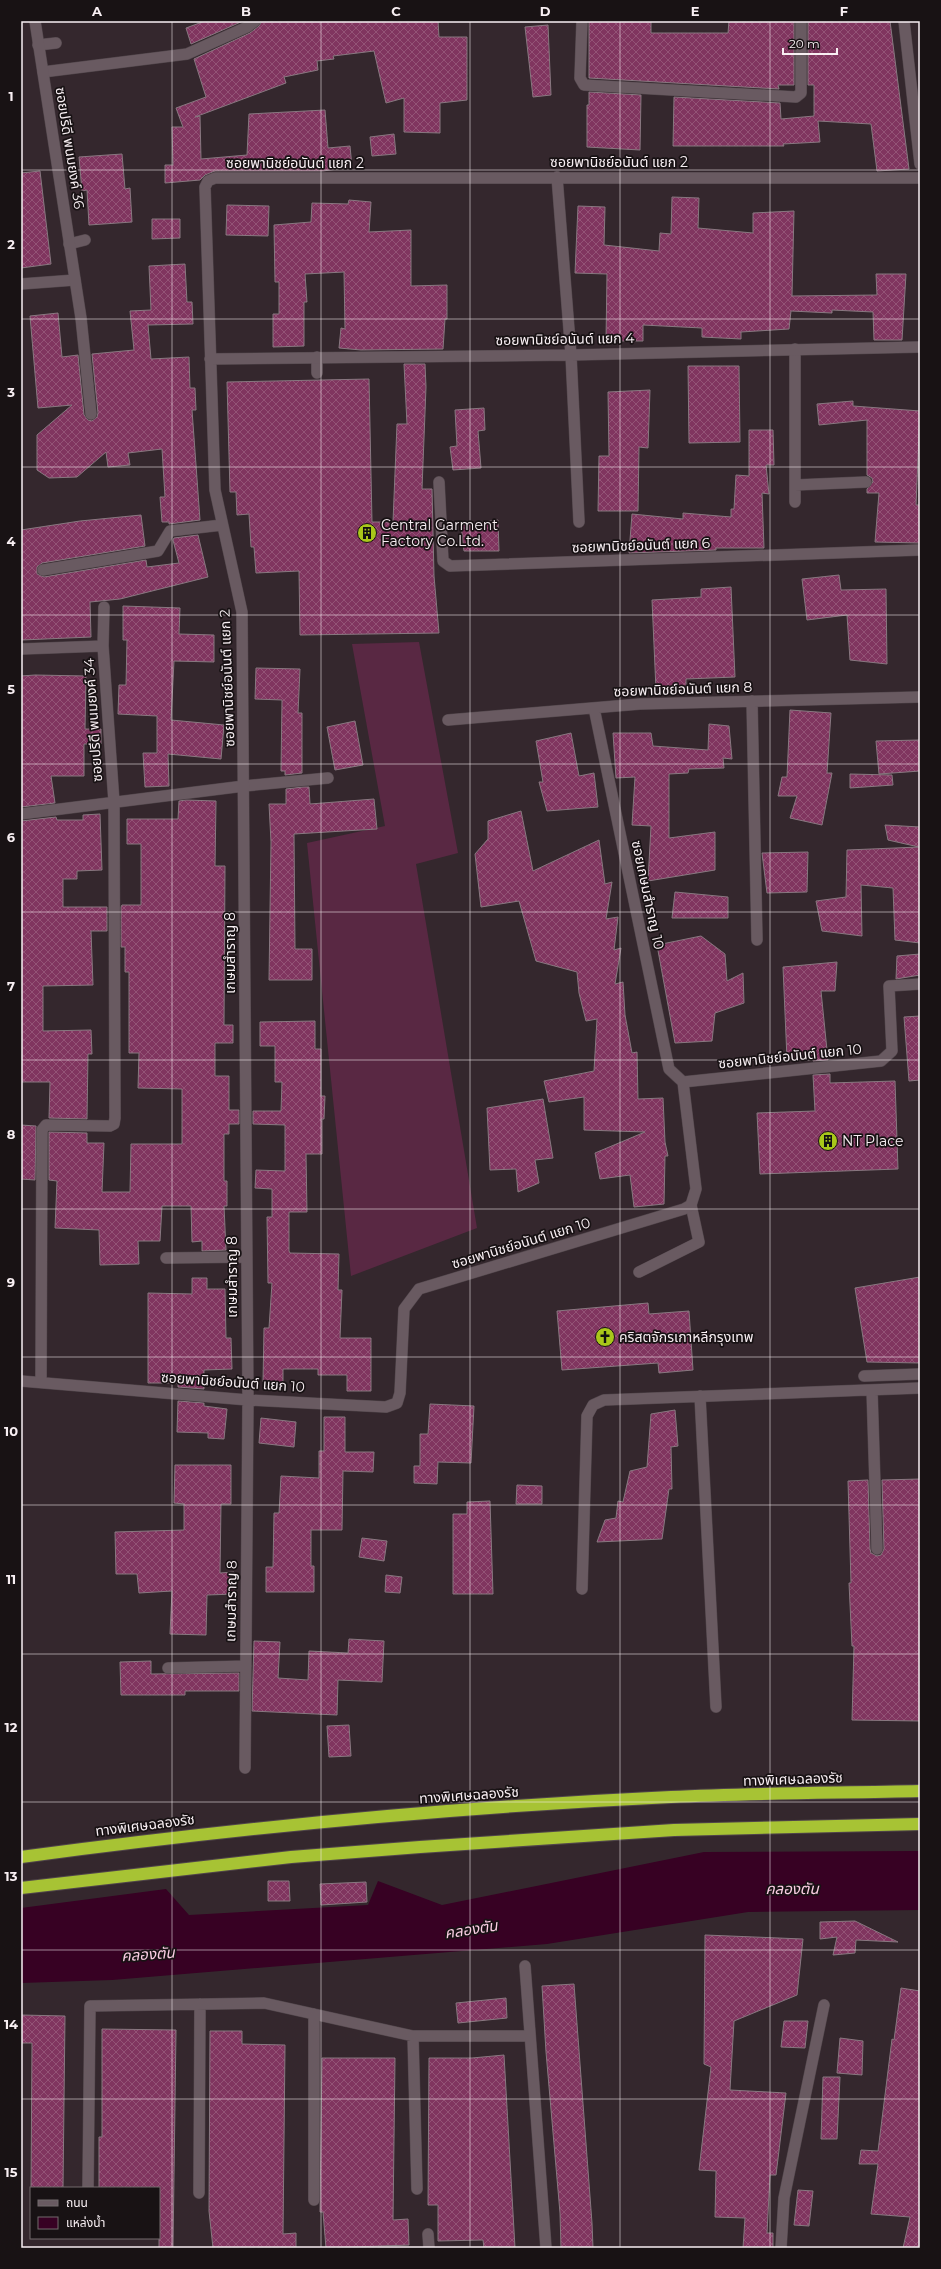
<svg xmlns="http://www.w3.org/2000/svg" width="941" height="2269" viewBox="0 0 941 2269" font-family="Montserrat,'Noto Sans Thai',sans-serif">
<defs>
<pattern id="building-cross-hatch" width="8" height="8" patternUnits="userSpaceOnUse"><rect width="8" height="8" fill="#80355f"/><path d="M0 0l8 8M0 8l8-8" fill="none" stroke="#935376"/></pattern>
</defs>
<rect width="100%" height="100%" fill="#34272d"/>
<path fill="#592843" d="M419 642 458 853 416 864 477 1228 351 1276 307 843 385 826 352 644Z"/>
<path fill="#370123" d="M920 1851V1910L748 1912 547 1944 112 1980 21 1983V1908L166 1889 189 1915 368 1905 378 1881 442 1905 704 1852Z"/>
<path fill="url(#building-cross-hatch)" stroke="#887880" d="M205 21H243L191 44 186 28Z
M262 21H438L439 37H467V100L440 103V133L404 132V98L386 103 374 51 333 56 334 59 317 61 318 70 284 77 286 83 195 117 200 116 201 159 247 155 249 114 325 110 328 148 350 146 352 167 323 171H215L205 175 200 180 165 183V165H173L172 127H183L176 108 206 97 194 59 250 33 259 26Z
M589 21H651V33H728L729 21H794V85H778L779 89 589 78Z
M808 21H890L909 169 877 171 871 124 818 121 820 142 783 144 784 146H673L674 97 780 103 781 119 814 116V85H808Z
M548 25 551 95 533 97 525 27Z
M589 92 641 95 640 150 587 147V105H589Z
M394 134 396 154 372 156 370 137Z
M122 154 125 189 130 188 132 222 89 225 87 190 82 191 79 157Z
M40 171 51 264 21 268V173Z
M672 197 699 198 698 228 753 233V213L794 211 792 296 877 295 876 274H906L902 340H874L873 312 832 310V313L791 311 789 329 741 332V339L702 337V328L643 325V341H606L607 274 575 273 578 206 605 207 604 245 659 251 660 233 671 234Z
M349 200 371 202 369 232 411 230V286L447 285V319H445L443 349 361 350 339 348 341 328 345 329 344 272 305 274 307 302H304V346L273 347V314H279V282H275L274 225 311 222 312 203 348 204Z
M227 205 269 206 268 236 226 235Z
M152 219H180V238L152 239Z
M185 264 187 302H192L193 324 148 325 151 359 189 357 190 388H195L196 410H192L200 520 169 524V522H162L160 497H165L162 449 128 453 130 465 108 467 106 452 77 477 49 478 37 470V435L72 405 38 408 30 316 58 313 62 357 78 355 84 415 88 420 92 421 97 417 98 413 92 354 134 350 130 311 151 310 149 266Z
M404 364H425L426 387 422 489H432L434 576 439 633 300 635 299 571 256 573 254 547H251L249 514 237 515 236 492H230L227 382 369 379 372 522H393L397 424H407Z
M688 366H739L740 442 689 443Z
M650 390 648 448 639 447 638 511H598L599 456H609L608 392Z
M853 401V406L920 411 916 505H920V543L875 542 879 493H867V489L873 482 872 478 867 475V420L819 425 817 404Z
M484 408 485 430 478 431 481 468 453 470 450 447 457 446 455 410Z
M749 430H773L774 465H766L769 494 762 493 764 548H716V550L629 553 632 514 683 519V513L731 517V509H734L736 475 749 476Z
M141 515 145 546 42 563 37 567V574L44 577 146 560 147 567 179 563 173 540 174 538 198 535 208 577 120 599 90 602 91 637 22 640 21 530 80 521Z
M498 520 499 551H464L461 525Z
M839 575 841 590 886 589 887 664 850 660 847 615 807 620 802 579Z
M731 587 735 677 686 679V688L656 690 652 600 701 597V589Z
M123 606 180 608 179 634 214 635V662L174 661 171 720 224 725 221 759 168 754 169 786 145 787 143 753H157V716L118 714 119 685H126L127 640H123Z
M256 668 300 669 298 713H302V773L285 775V771H281L282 700 255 699Z
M35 675 86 676 85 729H101V744H84V776H51L55 803 21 807V676Z
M790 710 831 713 827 773H832L822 825 790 818 797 796H778L782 777H787Z
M355 721 363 765 335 770 327 727Z
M709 724 729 726 732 759 723 758 724 768 689 769 688 773 669 774V838L715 832V870L648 881 651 826 632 825 635 777 616 778 613 733H651L653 746 708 750Z
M571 733 579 776 594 773 598 807 547 811 539 782H543L536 741Z
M920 740V771L879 774 876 741Z
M850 774 892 775 893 785 850 788Z
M303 787H309L310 804 374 799 377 829 294 834 295 949H312V980H269L271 842 269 804H286V789Z
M186 800 216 801 215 866H225L224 1025H233V1043H215V1076H229V1110H239V1124H229V1134H224V1181H227V1206H224L226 1250 202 1251V1241L192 1242 191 1206H162L160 1241H138L139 1264 100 1265 99 1230 55 1228 57 1181 49 1180V1132L87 1133V1143H104L102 1192H130L131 1144H182V1089L138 1088 139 1053H129V972H125V947H121V907L122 905H141V844H127V819H178L179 801Z
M521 811 533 871 599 840 605 884 612 882 606 919 618 917 614 950 621 948 615 984 623 982 625 1015 632 1053 637 1052 638 1099 663 1098 665 1142 668 1156H665L664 1204 634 1207 630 1175 600 1179 595 1153 645 1132 584 1130V1097L549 1102 544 1081 594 1071 597 1019 586 1021 579 993 577 972 536 961 519 901 481 907 475 854 488 839V821Z
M100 814 102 870 77 871V879H63V907H107V931H91L93 985 43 986V1031L91 1030 92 1054H88L87 1119 49 1118 50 1082H21V821L56 817 57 820H83V815Z
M885 825 920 827V943L895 940 893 888 861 885 862 936 822 931 816 901 846 897 847 850 919 847 888 840Z
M808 852 807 892 767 893 762 853Z
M675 892 728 897V918H672Z
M701 936 725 954 727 981 743 973 744 1003 715 1013 712 1041 675 1043 657 945Z
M920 954V975L896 979 897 956Z
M837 962 835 991H821L828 1060 813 1061V1059H787L783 967Z
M920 1016V1080L909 1081 904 1017Z
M315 1021V1049H321V1096H325L324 1119H322V1154H306L307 1212H289V1251L290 1253 339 1254 338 1290H342L340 1338H371V1391H347V1375H318V1369H283V1383L263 1382 264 1328H269L272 1283H268L267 1217H272V1189L255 1188 256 1170 285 1171V1125L253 1124V1111H281L282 1082H275V1046H260V1022Z
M830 1074V1083L895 1081 898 1169 760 1174 757 1113 815 1111 813 1075Z
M543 1099 553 1158 535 1160 539 1183 518 1192 516 1169 490 1170 487 1108Z
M21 1125 36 1126 35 1180 21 1179Z
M920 1277V1363L867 1362 855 1288Z
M192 1278H207V1289H225L226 1338H231L232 1369 204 1370V1389L178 1387V1383H148V1293L192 1294Z
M648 1303 649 1314 689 1311 693 1370 659 1373 658 1363 562 1370 557 1311Z
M178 1401 204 1403V1406L227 1409 224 1439 208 1438V1433L177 1432Z
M430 1404 474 1406 471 1463 438 1462 437 1484 414 1483V1466H420V1434H428Z
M675 1410 678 1446 671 1447 672 1489H669L662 1539 597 1542 605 1520 616 1518 618 1501 623 1502 630 1471 647 1467 651 1414Z
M324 1417H345V1452H374L373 1472 343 1471 342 1530H311V1566H314V1592H266V1567H273L274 1513H279L281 1476 319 1478V1451H324Z
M261 1418 296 1422 294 1447 259 1443Z
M175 1465H231V1504H221L220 1573 234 1572 235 1594 207 1595 206 1635 170 1634 172 1591 139 1593 137 1574H116L115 1532 184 1530V1504L174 1503Z
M920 1479V1721L852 1720 854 1646H852L849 1583H851L848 1481 868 1480 870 1549 871 1553 877 1556 881 1555 884 1549 882 1480Z
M517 1485 542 1486V1504H516Z
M490 1501 493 1594H453V1514H467V1502Z
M362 1538 387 1541 384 1561 359 1557Z
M386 1575 402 1577 400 1593 385 1592Z
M349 1639 384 1641 382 1682 338 1680 337 1715 252 1711 254 1641 280 1642 278 1678 308 1680 309 1651 348 1653Z
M151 1661V1674L239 1673V1691H185V1695H121L120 1662Z
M349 1725 351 1756 329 1757 327 1726Z
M268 1881H289L290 1901H268Z
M366 1882 367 1902 321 1905 320 1884Z
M855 1921 898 1942 856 1940 855 1953 833 1955 837 1937 820 1939V1922Z
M705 1935 803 1939 797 1995 734 2021 730 2090 786 2093 776 2175H770L767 2233H773V2248H743L745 2218 715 2217 716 2171 699 2170 711 2067 704 2064Z
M574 1984 592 2223 593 2248H561L560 2213 546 2052 542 1986Z
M901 1988 920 1991V2248H903L910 2217 871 2214 878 2164H859L861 2150 878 2151 892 2039 894 2040Z
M506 1998 507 2018 458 2023 456 2003Z
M21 2015 65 2016 63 2188H31L32 2043H21Z
M784 2021H808L805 2048 781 2047Z
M102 2029 176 2030 173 2248H159V2188H99V2137H102Z
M210 2031H242V2044L285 2045 283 2234 296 2233V2248H213L209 2211Z
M840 2038 863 2041 862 2075 837 2073Z
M504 2055 515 2248H484L483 2240 438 2241V2205H428L429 2058H472Z
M322 2058H395L393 2220 408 2219 409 2245 326 2248 323 2212H320Z
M823 2077H840L837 2139H821Z
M798 2190 813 2191 809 2226 794 2225Z"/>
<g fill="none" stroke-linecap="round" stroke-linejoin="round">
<defs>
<path id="service" d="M582 21 580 78 584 85 796 97 801 93V21
M38 45 56 43
M43 72 187 54 247 27 255 21
M69 244 85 240
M21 284 75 280
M795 349V502
M317 373V357
M795 485 866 482
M244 786 328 778
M639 1272 699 1242 691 1205
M872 1390 877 1549
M700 1396 716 1707
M582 1589 587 1416 593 1405 604 1400 920 1388"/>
<path id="minor" d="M35 21 81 318 91 414
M904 21 920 164
M557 177 571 355 579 522
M210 359 571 355 920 347
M439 482 443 561 450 566 920 550
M43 570 158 551 170 531 222 525
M103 646 104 607
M21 649 103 646 114 802 115 1118 114 1124 110 1126 46 1125 42 1130 41 1382
M752 701 757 940
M594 708 669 1069 683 1082
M448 720 640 704 920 697
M21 814 244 786
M166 1258 247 1257
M864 1376 920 1374
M21 1381 248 1400 386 1407 397 1403 400 1393 404 1309 419 1289 684 1209 691 1205 696 1189 683 1082 881 1061 892 1051 889 986 920 984
M168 1668 246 1666
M245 1768 248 1400 242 612 215 490 205 187 208 181 215 178H920
M525 1966 546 2248
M413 2036 417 2189
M88 2188 90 2006 264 2003 413 2036H530
M199 2193 200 2004
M314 2200V2014
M428 2234 429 2248
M781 2248 784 2198 824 2005"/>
<path id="motorway" d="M21 1857C237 1828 453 1807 671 1797 754 1793 837 1793 920 1791
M21 1888 291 1857 420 1847 674 1830 920 1824"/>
</defs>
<use href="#service" stroke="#50454a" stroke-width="12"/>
<use href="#minor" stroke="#50454a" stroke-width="12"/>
<use href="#motorway" stroke="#50454a" stroke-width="14"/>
<use href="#service" stroke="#695a61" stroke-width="11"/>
<use href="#minor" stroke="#695a61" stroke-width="11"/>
<use href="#motorway" stroke="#a7c334" stroke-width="12"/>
</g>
<path fill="none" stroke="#f8eff3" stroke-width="1" stroke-opacity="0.55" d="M172 21V2248M321 21V2248M470 21V2248M620 21V2248M770 21V2248M21 170H920M21 319H920M21 467H920M21 615H920M21 764H920M21 912H920M21 1060H920M21 1209H920M21 1357H920M21 1505H920M21 1654H920M21 1802H920M21 1950H920M21 2099H920"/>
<defs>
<symbol id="building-disc" viewBox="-11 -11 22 22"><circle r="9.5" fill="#a9c71a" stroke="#181214"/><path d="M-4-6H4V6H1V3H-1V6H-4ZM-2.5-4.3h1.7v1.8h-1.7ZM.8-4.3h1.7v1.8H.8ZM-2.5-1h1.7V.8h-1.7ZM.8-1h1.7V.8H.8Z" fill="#111"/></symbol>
<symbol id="church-disc" viewBox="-11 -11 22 22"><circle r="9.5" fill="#a9c71a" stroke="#181214"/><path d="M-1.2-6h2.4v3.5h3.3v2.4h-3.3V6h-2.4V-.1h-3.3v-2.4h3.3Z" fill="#111"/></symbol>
</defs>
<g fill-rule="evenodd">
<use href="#building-disc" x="356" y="522" width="22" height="22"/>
<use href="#building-disc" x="817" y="1130" width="22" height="22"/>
<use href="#church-disc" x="594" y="1326" width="22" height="22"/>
</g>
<g text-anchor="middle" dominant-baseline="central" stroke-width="3.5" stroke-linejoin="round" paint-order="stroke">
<g font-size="14" fill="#f8eff3" stroke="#181214">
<text transform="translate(70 148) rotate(81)">ซอยปรีดี พนมยงค์ 36</text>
<text x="619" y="162">ซอยพานิชย์อนันต์ แยก 2</text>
<text x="295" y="163">ซอยพานิชย์อนันต์ แยก 2</text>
<text transform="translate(565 339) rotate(-1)">ซอยพานิชย์อนันต์ แยก 4</text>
<text transform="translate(641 545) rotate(-2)">ซอยพานิชย์อนันต์ แยก 6</text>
<text transform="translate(227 678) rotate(-92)">ซอยพานิชย์อนันต์ แยก 2</text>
<text transform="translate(683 689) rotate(-2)">ซอยพานิชย์อนันต์ แยก 8</text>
<text transform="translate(93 720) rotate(-94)">ซอยปรีดี พนมยงค์ 34</text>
<text transform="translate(648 895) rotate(78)">ซอยเกษมสำราญ 10</text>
<text transform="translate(230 953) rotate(-90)">เกษมสำราญ 8</text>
<text transform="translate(790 1056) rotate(-6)">ซอยพานิชย์อนันต์ แยก 10</text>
<text transform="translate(521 1243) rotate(-17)">ซอยพานิชย์อนันต์ แยก 10</text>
<text transform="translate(232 1277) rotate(-90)">เกษมสำราญ 8</text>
<text transform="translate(233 1382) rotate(4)">ซอยพานิชย์อนันต์ แยก 10</text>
<text transform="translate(231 1601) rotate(-89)">เกษมสำราญ 8</text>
<text transform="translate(793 1779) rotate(-2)">ทางพิเศษฉลองรัช</text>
<text transform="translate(469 1795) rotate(-4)">ทางพิเศษฉลองรัช</text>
<text transform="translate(145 1825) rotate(-7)">ทางพิเศษฉลองรัช</text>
</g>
<g font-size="14" fill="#f8eff3" stroke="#181214" text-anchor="start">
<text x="381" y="525">Central Garment<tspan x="381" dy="16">Factory Co.Ltd.</tspan></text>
<text x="842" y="1141">NT Place</text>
<text x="619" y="1337">คริสตจักรเกาหลีกรุงเทพ</text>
</g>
<g font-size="15" font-style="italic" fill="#fbcee4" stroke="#181214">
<text x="792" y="1888">คลองตัน</text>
<text transform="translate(471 1929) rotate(-9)">คลองตัน</text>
<text transform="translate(148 1954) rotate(-4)">คลองตัน</text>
</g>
</g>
<rect width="941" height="2269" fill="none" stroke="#181214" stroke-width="44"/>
<rect x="30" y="2187" width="130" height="52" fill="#181214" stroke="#726a6d"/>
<rect x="38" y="2200" width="20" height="6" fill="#695a61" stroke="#726a6d"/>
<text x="66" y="2207" font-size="12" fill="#f8eff3">ถนน</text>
<rect x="38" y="2217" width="20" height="12" fill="#370123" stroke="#726a6d"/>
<text x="66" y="2227" font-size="12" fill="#f8eff3">แหล่งน้ำ</text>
<path d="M783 48v6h54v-6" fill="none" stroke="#f8eff3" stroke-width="2"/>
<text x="789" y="48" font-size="12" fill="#f8eff3" stroke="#181214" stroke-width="3" paint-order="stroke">20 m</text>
<rect x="22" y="22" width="897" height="2225" fill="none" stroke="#f8eff3" stroke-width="1.5"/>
<g font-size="13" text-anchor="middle" font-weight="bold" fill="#f8eff3">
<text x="97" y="16">A</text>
<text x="246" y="16">B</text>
<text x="396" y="16">C</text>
<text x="545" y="16">D</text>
<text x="695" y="16">E</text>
<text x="844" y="16">F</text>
<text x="11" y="101">1</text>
<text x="11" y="249">2</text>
<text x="11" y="397">3</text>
<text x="11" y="546">4</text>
<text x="11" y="694">5</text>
<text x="11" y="842">6</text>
<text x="11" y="991">7</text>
<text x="11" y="1139">8</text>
<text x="11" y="1287">9</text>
<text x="11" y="1436">10</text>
<text x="11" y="1584">11</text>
<text x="11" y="1732">12</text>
<text x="11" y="1881">13</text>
<text x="11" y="2029">14</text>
<text x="11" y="2177">15</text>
</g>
</svg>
